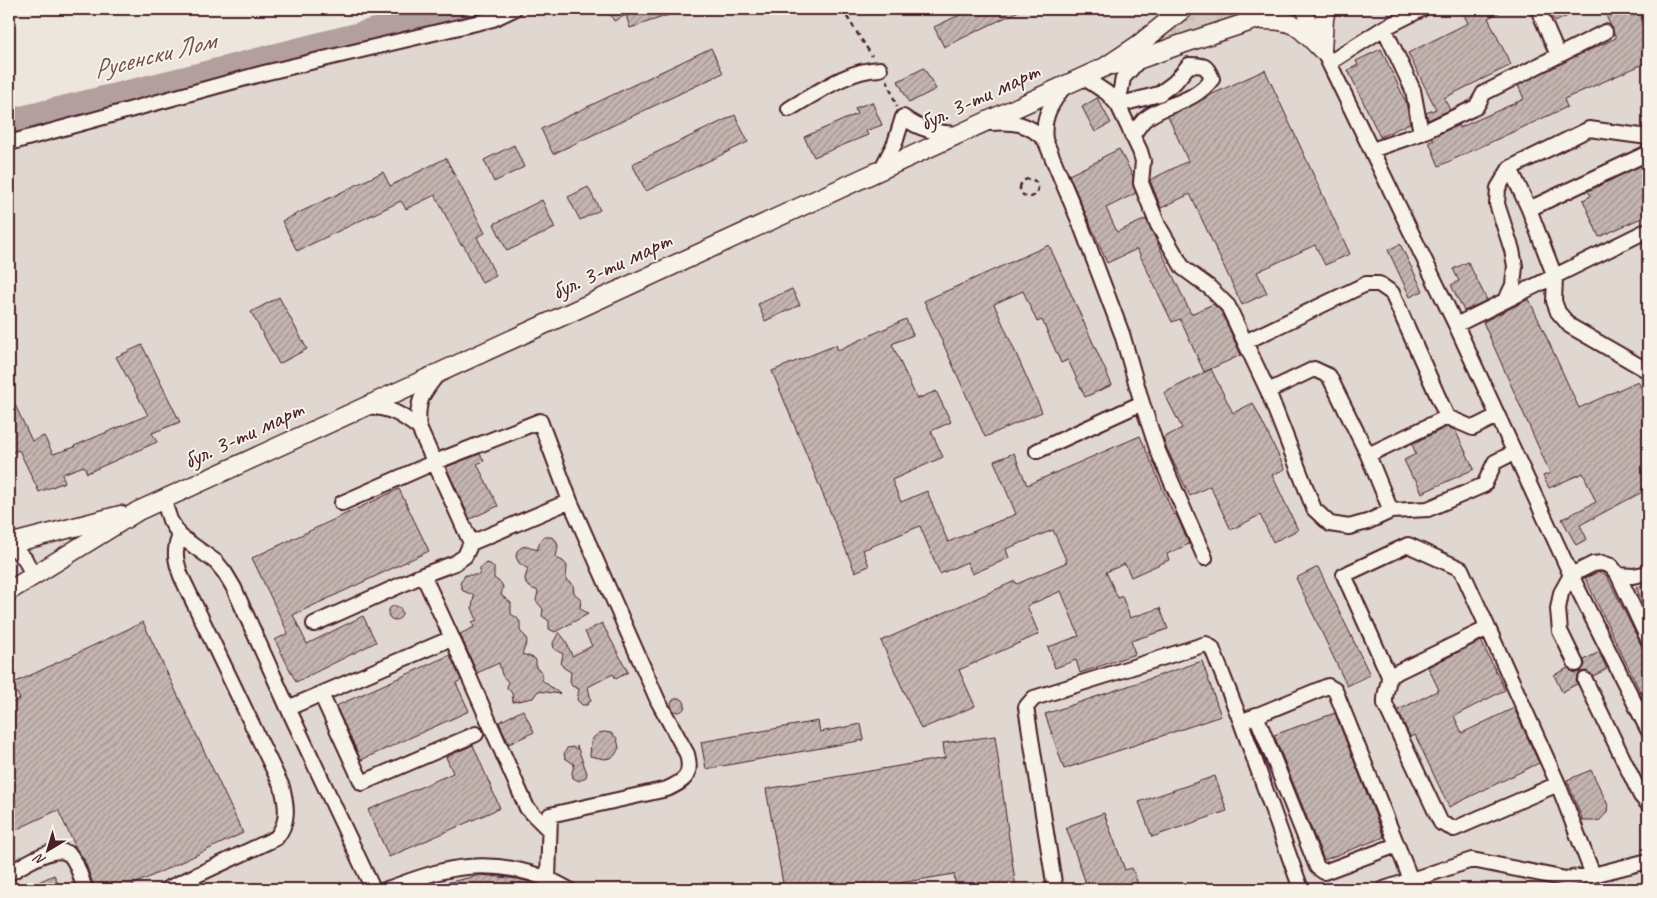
<svg xmlns="http://www.w3.org/2000/svg" width="1657" height="898" viewBox="0 0 1657 898" font-family="Caveat,sans-serif">
<defs>
<pattern id="grass-tufts" width="24" height="20" patternUnits="userSpaceOnUse" patternTransform="scale(1.25)"><rect width="24" height="20" fill="#d5c9c2"/><path d="M3 7l-1-3M5 7V3M7 7l1-3M15 17l-1-3M17 17v-4M19 17l1-3" fill="none" stroke="#b8aca7"/></pattern>
<pattern id="building-hatch" width="6" height="6" patternUnits="userSpaceOnUse" patternTransform="scale(1.25)"><rect width="6" height="6" fill="#c4b5b0"/><path d="M-1 1l2-2M0 6l6-6M5 7l2-2" fill="none" stroke="#a1938f"/></pattern>
</defs>
<rect width="100%" height="100%" fill="#ece6dd"/>
<filter id="ink" filterUnits="userSpaceOnUse"><feTurbulence type="fractalNoise" baseFrequency=".02" numOctaves="2"/><feDisplacementMap in="SourceGraphic" scale="10" xChannelSelector="R" yChannelSelector="G"/><feConvolveMatrix kernelMatrix="1 2 1 2 8 2 1 2 1" color-interpolation-filters="sRGB"/></filter>
<g filter="url(#ink)">
<path fill="#e0d7d0" d="M492 9H1648V889H9V132L250 74 369 39Z"/>
<path fill="url(#grass-tufts)" stroke="#907476" d="M1195 9H1255L1159 44 1157 40Z"/>
<g fill="none" stroke-linecap="round" stroke-linejoin="round">
<path stroke="#b39f9d" stroke-width="24" d="M9 121 178 80 459 9"/>
</g>
<path fill="url(#building-hatch)" stroke="#4a1f2b" d="M607 9H639L614 21Z
M645 9H681V11L630 28 626 15Z
M972 9H1023L944 47 934 27Z
M1461 9H1506L1488 18 1511 65 1444 98 1450 110 1428 120 1426 113 1436 109 1408 53 1468 23Z
M1548 9H1582L1555 22Z
M1603 9H1648V62L1564 99 1567 107 1439 166 1429 142 1434 140 1432 137 1458 125 1459 128 1524 99 1518 85 1574 57 1616 38Z
M711 48 723 73 553 154 541 129Z
M1381 49 1406 102 1410 123 1380 137 1348 70 1358 65 1356 61Z
M924 68 936 89 909 103 898 81Z
M1265 70 1350 254 1325 265 1315 245 1257 272 1267 293 1242 305 1190 194 1161 208 1150 180 1188 161 1168 116 1191 106 1208 96Z
M1097 98 1111 123 1095 132 1082 107Z
M872 102 882 125 866 131 868 135 814 157 804 137 857 114 855 108Z
M735 115 748 142 646 191 632 164Z
M514 145 524 167 494 182 484 160Z
M1119 149 1133 176V186L1136 193 1106 208 1117 232 1146 219 1191 314 1213 304 1221 311 1241 355 1204 372 1180 319 1172 322 1137 249 1107 263 1069 175 1102 159 1101 158Z
M446 158 485 233 477 237 496 276 482 283 463 244 461 245 435 195 406 209 401 201 297 251 282 221 383 172 390 186Z
M1642 165 1645 172 1648 171V215L1599 237 1583 200 1591 196 1588 191Z
M588 187 600 210 580 220 568 197Z
M542 200 555 228 507 251 494 224Z
M1400 244 1423 291 1410 297 1388 250Z
M1049 245 1112 385 1085 397 1068 360 1061 363 1042 320 1037 322 1023 291 994 304 1042 412 985 437 924 301Z
M1468 262 1487 300 1464 311 1451 285 1459 281 1453 269Z
M792 289 800 305 765 321 758 304Z
M279 297 307 349 279 364 251 312Z
M1529 299 1579 408 1638 381 1645 397 1648 395V489L1580 525 1587 539 1576 545 1562 519 1596 502 1583 473 1549 488 1543 476 1550 473 1483 322Z
M906 319 913 335 892 344 917 399 936 391 951 422 931 431 943 457 892 480 901 502 927 491 948 542 1016 514 994 461 1014 453 1027 485 1140 436 1174 515 1176 514 1189 544 1167 554 1169 560 1131 577 1125 564 1106 572 1118 598 1122 596 1130 618 1160 608 1168 629 1131 641 1135 654 1080 673 1076 660 1055 668 1048 647 1079 636 1061 591 1027 606 1039 634 959 670 975 706 921 729 881 641 1015 581 1017 584 1067 562 1053 530 1006 549 1009 558 972 574 967 562 940 574 920 526 863 550 869 566 855 572 772 371 836 345 838 350Z
M142 345 180 422 152 433 157 442 87 473 84 466 62 474 65 482 39 492 19 450 9 454V392L32 441 44 436 53 454 75 447 74 446 148 415 116 357Z
M1211 369 1233 413 1253 403 1285 469 1272 475 1298 530 1273 542 1260 515 1231 530 1210 486 1190 496 1166 447 1163 438 1182 428 1164 393Z
M1447 427 1455 430 1474 469 1422 493 1415 478 1413 479 1404 460 1416 454 1412 444Z
M480 454 484 461 477 464 498 506 470 519 446 467Z
M399 489 429 551 293 615 307 644 363 616 376 642 296 682 275 640 288 633 252 558Z
M544 537H551L556 540 558 546 556 558 563 561 567 566 566 580 573 585 574 593 581 599 580 608 588 614 555 632 549 629V621L542 616 543 609 536 601 538 591 531 588 526 584 525 578 528 569 519 563 516 557 517 551 522 547 528 546 537 550 540 542Z
M486 563 490 564 494 567V578L501 583 503 587 501 595 511 603V614L517 618 520 622V631L526 637 527 642 522 654 534 658 536 660V668L542 672V680L560 694 538 691 533 698 513 702 512 693 507 688 508 682 502 675 499 663 477 673 460 634 474 627 472 622 477 620 472 608 474 595 463 591 460 583 465 575H479L480 568Z
M1318 567 1370 675 1347 686 1296 578Z
M1601 572 1607 576 1648 659V708L1585 578 1596 573Z
M1648 583V615L1636 588Z
M388 613a7 7 0 1 1 14 0a7 7 0 1 1-14 0Z
M143 622 243 833 124 889H95L84 859 77 850 58 810 9 833V704L20 699 12 684Z
M602 623 628 672 616 679 613 674 588 687 591 700 587 705H582L577 700 579 689 572 686 570 682 571 672 564 668 561 664 563 654 554 649 553 643 559 632 566 641 572 656 592 646 585 632Z
M1481 641 1505 690 1454 716 1462 733 1514 708 1539 763 1449 807 1415 735 1410 737 1398 710 1439 690 1428 667Z
M1599 652 1607 669 1593 676 1586 671 1581 672 1576 679 1577 684 1562 692 1554 675 1568 668 1575 673 1580 672 1585 665 1584 660Z
M450 655 461 680 456 683 469 711 361 760 336 706Z
M1202 661 1221 716 1064 769 1045 714Z
M671 705a7 7 0 1 1 14 0a7 7 0 1 1-14 0Z
M523 710 534 732 509 744 499 722Z
M1335 713 1384 837 1324 860 1274 735Z
M818 721 820 732 861 724 864 740 706 769 701 742Z
M604 732 611 733 617 738 619 748 615 755 610 758 604 759 590 756 591 742 594 737 599 733Z
M995 736 1016 889H956L954 874 864 889H784L766 789 945 758 943 743Z
M473 745 500 808 389 857 368 810 453 773 446 757Z
M577 746 587 773 586 777 579 781 573 778 572 773 574 764 565 758 564 754 567 748 572 747 577 749Z
M1591 770 1608 805 1607 812 1600 820 1594 821H1583L1567 780Z
M1215 776 1227 811 1152 837 1139 802Z
M1104 813 1125 870 1132 868 1140 889H1088L1066 827Z
M54 875 61 889H23Z
M481 875 518 879 533 883 536 889H437V885Z"/>
<g fill="none" stroke-linecap="round" stroke-linejoin="round">
<defs>
<path id="minor" d="M1303 9 1456 325 1571 575 1648 730
M1538 9 1558 55
M1384 28 1413 90 1421 133 1476 107 1484 93 1605 32
M1329 63 1384 28 1422 9
M1083 77 1107 93 1118 105 1140 151 1143 161 1141 183 1158 225 1183 268 1209 287 1228 306 1268 391 1314 509 1330 524 1349 527 1367 522 1391 511 1428 509 1484 485 1495 462 1513 453
M1118 105 1159 94 1175 82 1189 65C1204 65 1207 65 1212 79 1192 105 1165 102 1144 120 1140 124 1136 131 1132 136
M1118 105 1123 78 1140 59
M789 109C817 93 847 70 880 69
M990 123C1014 121 1028 123 1045 140 1042 116 1051 105 1064 86
M1045 140 1080 223 1122 334 1142 403 1158 451 1205 558
M9 143 264 73 493 19 514 9
M1372 150 1421 133
M1510 168 1589 129 1648 137
M881 170 895 143 903 117C920 130 937 133 958 134
M1529 209 1555 277 1554 301 1558 312 1570 326 1648 371
M1506 300 1513 285 1515 266 1512 250 1497 204 1498 188 1510 168 1529 209 1648 153
M1456 325 1648 230
M1245 342 1366 284H1379L1392 293 1447 417
M1268 391 1314 369 1329 376 1368 455 1447 417 1473 428 1497 416
M366 406C391 408 399 413 419 428 416 402 422 393 438 374
M1037 451 1142 403
M1368 455 1391 511
M163 499 170 520 180 536 216 562 225 573 234 588 288 708 373 889
M342 503 435 462 540 421 570 501 471 543
M9 543 25 559 33 576
M423 575 452 638 527 808 549 830
M1618 575 1633 576 1648 573
M314 624 423 575 455 563 465 556 471 543 419 428
M1488 628 1461 569 1408 545 1344 575 1389 676C1389 687 1384 691 1385 704L1441 823 1454 829 1558 784 1593 875
M1576 664 1560 631 1558 609 1561 593 1571 575 1593 564 1602 563 1611 566 1618 575 1648 639
M1389 676 1488 628 1558 784
M1585 680 1641 796 1648 804
M321 694 362 783 476 734
M288 708 452 638
M1256 715 1317 867 1324 872 1397 845 1411 880
M1248 719 1328 686 1335 690 1397 845
M9 873C23 866 57 841 71 856 78 864 81 879 85 889
M548 880 550 815 667 789C684 781 693 776 687 754L658 701 570 501
M167 889 276 838C289 823 287 806 282 787L181 576C176 562 173 550 180 536
M387 889C413 880 440 869 468 867 502 864 539 872 568 889
M1055 889 1026 707 1034 698 1206 644 1212 648 1241 722 1301 889
M1384 889 1472 860 1566 879 1593 875 1648 861"/>
<path id="major" d="M1263 20C1297 20 1299 27 1322 50
M1322 50 1324 19 1326 9
M1113 65 1140 59 1182 44 1255 20 1282 9
M9 544 121 515
M9 591 138 511 1105 67 1138 45 1183 9"/>
</defs>
<use href="#minor" stroke="#4a1f2b" stroke-width="18"/>
<use href="#major" stroke="#4a1f2b" stroke-width="21"/>
<path stroke="#4a1f2b" stroke-width="2.5" stroke-dasharray="5 4" stroke-linecap="butt" d="M842 9 872 56
M887 80 897 107
M1020 188a9 9 0 1 1 18 0a9 9 0 1 1-18 0Z"/>
<use href="#minor" stroke="#f7f3e8" stroke-width="14"/>
<use href="#major" stroke="#f7f3e8" stroke-width="18"/>
</g>
</g>
<g text-anchor="middle" dominant-baseline="central" stroke-width="4" stroke-linejoin="round" paint-order="stroke">
<g font-size="25" fill="#4a1f2b" stroke="#f7f3e8">
<text transform="translate(979 97) rotate(-25)">бул. 3-ти март</text>
<text transform="translate(611 266) rotate(-25)">бул. 3-ти март</text>
<text transform="translate(243 435) rotate(-25)">бул. 3-ти март</text>
</g>
<g font-size="26" font-style="italic" fill="#6f4c53" stroke="#f7f3e8">
<text transform="translate(154 55) rotate(-14)">Русенски Лом</text>
</g>
</g>
<rect width="1657" height="898" fill="none" stroke="#f7f3e8" stroke-width="30"/>
<rect x="15" y="15" width="1627" height="868" fill="none" stroke="#4a1f2b" stroke-width="2" filter="url(#ink)"/>
<g transform="translate(48 850) rotate(218)" stroke="#f7f3e8" stroke-width="4" paint-order="stroke">
<path d="M0-4L9 19L0 12L-9 19Z" fill="#4a1f2b"/>
<text y="-8" font-size="14" font-weight="bold" text-anchor="middle" fill="#4a1f2b">N</text>
</g>
</svg>
